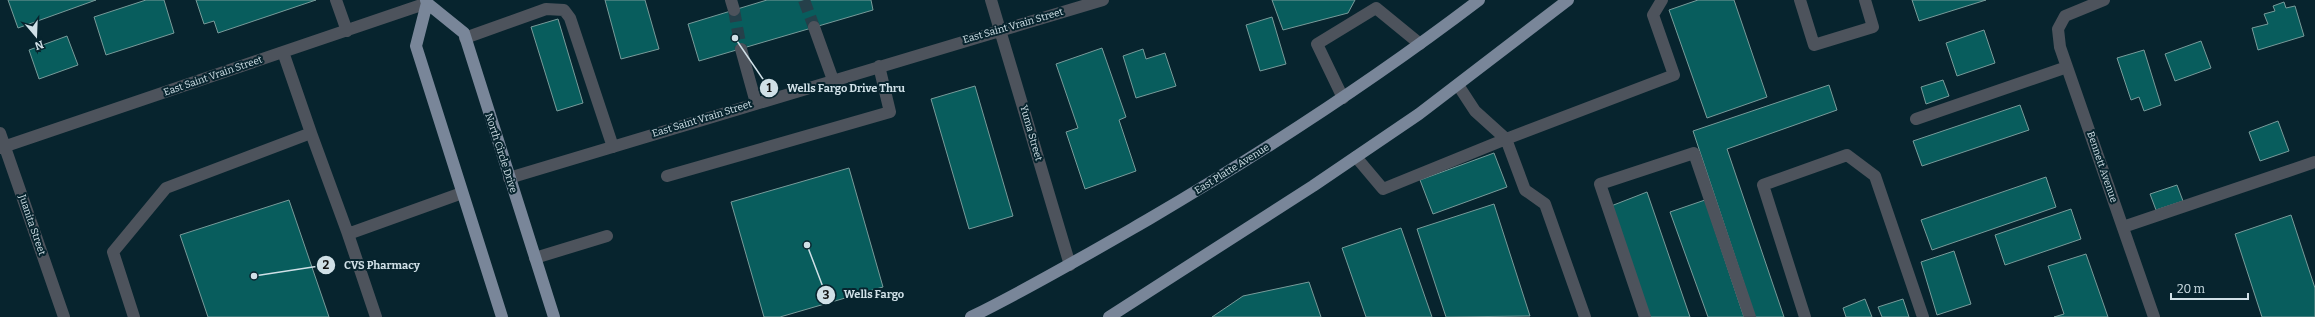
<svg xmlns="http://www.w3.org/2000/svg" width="2315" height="317" viewBox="0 0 2315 317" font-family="Bitter,serif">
<rect width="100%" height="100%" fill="#07242e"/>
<path fill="#085d5d" stroke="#789b9a" d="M8 0H96L18 28Z
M146 0H164L174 33 106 55 94 17Z
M196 0H316L218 33 214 21 204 24Z
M605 0H645L659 49 621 59Z
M767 0H871L873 10 699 61 688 24Z
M1272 0H1355L1348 13 1283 30Z
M1698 0H1734L1767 97 1707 118 1669 10Z
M1912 0H1986L1919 21Z
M2284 2 2286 8 2295 6 2304 36 2258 50 2252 28 2268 24 2264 14 2275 11 2273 6Z
M1272 17 1286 64 1260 71 1246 25Z
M558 19 583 103 557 111 531 27Z
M1984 30 1995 63 1957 76 1946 43Z
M67 36 78 65 39 79 29 50Z
M2201 41 2211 68 2175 81 2165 54Z
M1102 48 1126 117 1119 120 1136 171 1085 189 1066 132 1078 128 1056 64Z
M1143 49 1146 59 1165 53 1176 86 1136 98 1123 56Z
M2144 50 2161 105 2144 111 2139 97 2131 100 2117 58Z
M1943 80 1949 96 1926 104 1921 87Z
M1829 85 1837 110 1727 149 1784 317H1755L1693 131Z
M975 86 1013 216 969 229 931 99Z
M2020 105 2029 130 1922 166 1913 141Z
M2278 121 2289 151 2260 161 2249 132Z
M1494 153 1507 187 1433 214 1420 180Z
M849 168 883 287 780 317H764L731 202Z
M2046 177 2056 207 1932 250 1921 220Z
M2177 185 2183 201 2156 210 2150 194Z
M1647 192 1690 317H1647L1611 206Z
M289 200 329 317H208L180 235Z
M1705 200 1744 317H1708L1670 212Z
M1494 204 1530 316 1446 317 1417 229Z
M2071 209 2081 239 2005 265 1995 235Z
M2291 215 2315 288V317H2262L2235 234Z
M1401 228 1432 317H1366L1342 248Z
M1954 251 1971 304 1937 315 1921 262Z
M2086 254 2108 317H2054L2064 314 2048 266Z
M1309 282 1321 317H1212L1243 296Z
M1865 299 1872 317H1846L1843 308Z
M1903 299 1909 317H1882L1878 307Z"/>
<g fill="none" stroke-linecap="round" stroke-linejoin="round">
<path stroke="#25404a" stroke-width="12" stroke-dasharray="12 6" stroke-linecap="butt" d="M804 0 814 27
M734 10 741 49"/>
<path stroke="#4d535c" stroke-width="12" d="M336 0 347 31
M731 0 734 10
M991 0 1070 265
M1800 0 1814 45 1873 27 1865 0
M2104 0 2065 16 2058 29 2060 47 2154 317
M814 27 833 80
M465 38 546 9 564 10 570 18 613 147
M741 49 756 103
M1458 85 1475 111 1506 139 1674 75 1653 15 1662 0
M1343 98 1317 44 1376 8 1420 44
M1916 119 2067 67
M0 133 64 317
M311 133 348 234 462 193
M0 148 427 3
M1356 157 1383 189 1506 139 1525 190 1545 204 1585 317
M667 176 890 112 879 66
M509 178 1103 0
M2123 227 2315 162
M348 234 376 317
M535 258 607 236
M134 317 113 252 166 188 311 133 283 52
M1645 317 1600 184 1694 153 1750 317
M1805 317 1763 185 1847 155 1875 176 1923 317"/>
<path stroke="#798699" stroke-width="12" d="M426 0 427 3 416 46 502 317
M427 3 464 33 554 317
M971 317C1032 287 1090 253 1149 219 1263 152 1374 80 1479 0
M1109 317 1313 186 1419 114 1568 0"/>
</g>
<g text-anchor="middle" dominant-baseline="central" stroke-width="4" stroke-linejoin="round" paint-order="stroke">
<g font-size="10" fill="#d0e0e7" stroke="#07242e">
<text transform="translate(1013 26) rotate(-16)">East Saint Vrain Street</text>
<text transform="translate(213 76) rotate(-19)">East Saint Vrain Street</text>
<text transform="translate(702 119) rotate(-17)">East Saint Vrain Street</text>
<text transform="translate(1031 133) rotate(74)">Yuma Street</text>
<text transform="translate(501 153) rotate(72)">North Circle Drive</text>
<text transform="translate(2102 167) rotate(71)">Bennett Avenue</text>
<text transform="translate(1232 169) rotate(-32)">East Platte Avenue</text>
<text transform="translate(32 225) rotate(71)">Juanita Street</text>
</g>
</g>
<path fill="none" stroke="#d0e0e7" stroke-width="1.5" d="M735 38L769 88M254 276L326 265M807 245L826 295"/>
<g fill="#d0e0e7" stroke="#07242e" stroke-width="1.5">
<circle cx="735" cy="38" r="4"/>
<circle cx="254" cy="276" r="4"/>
<circle cx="807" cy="245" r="4"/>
<circle cx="769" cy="88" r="10"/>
<circle cx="326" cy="265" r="10"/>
<circle cx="826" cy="295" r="10"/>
</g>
<g font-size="12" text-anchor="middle" font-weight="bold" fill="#111">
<text x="769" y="92">1</text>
<text x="326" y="269">2</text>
<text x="826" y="299">3</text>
</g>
<g font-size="11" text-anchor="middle" font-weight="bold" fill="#d0e0e7" stroke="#07242e" stroke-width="4" stroke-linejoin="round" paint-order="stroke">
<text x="846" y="92">Wells Fargo Drive Thru</text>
<text x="382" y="269">CVS Pharmacy</text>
<text x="874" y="298">Wells Fargo</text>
</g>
<g transform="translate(36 36) rotate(161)" stroke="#07242e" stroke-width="3" paint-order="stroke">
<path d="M0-3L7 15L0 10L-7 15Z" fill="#d0e0e7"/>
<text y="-6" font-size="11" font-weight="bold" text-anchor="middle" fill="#d0e0e7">N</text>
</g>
<path d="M2171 293v6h77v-6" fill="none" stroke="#d0e0e7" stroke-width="2"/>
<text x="2177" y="293" font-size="12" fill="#d0e0e7" stroke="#07242e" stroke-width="3" paint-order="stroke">20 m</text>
</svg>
